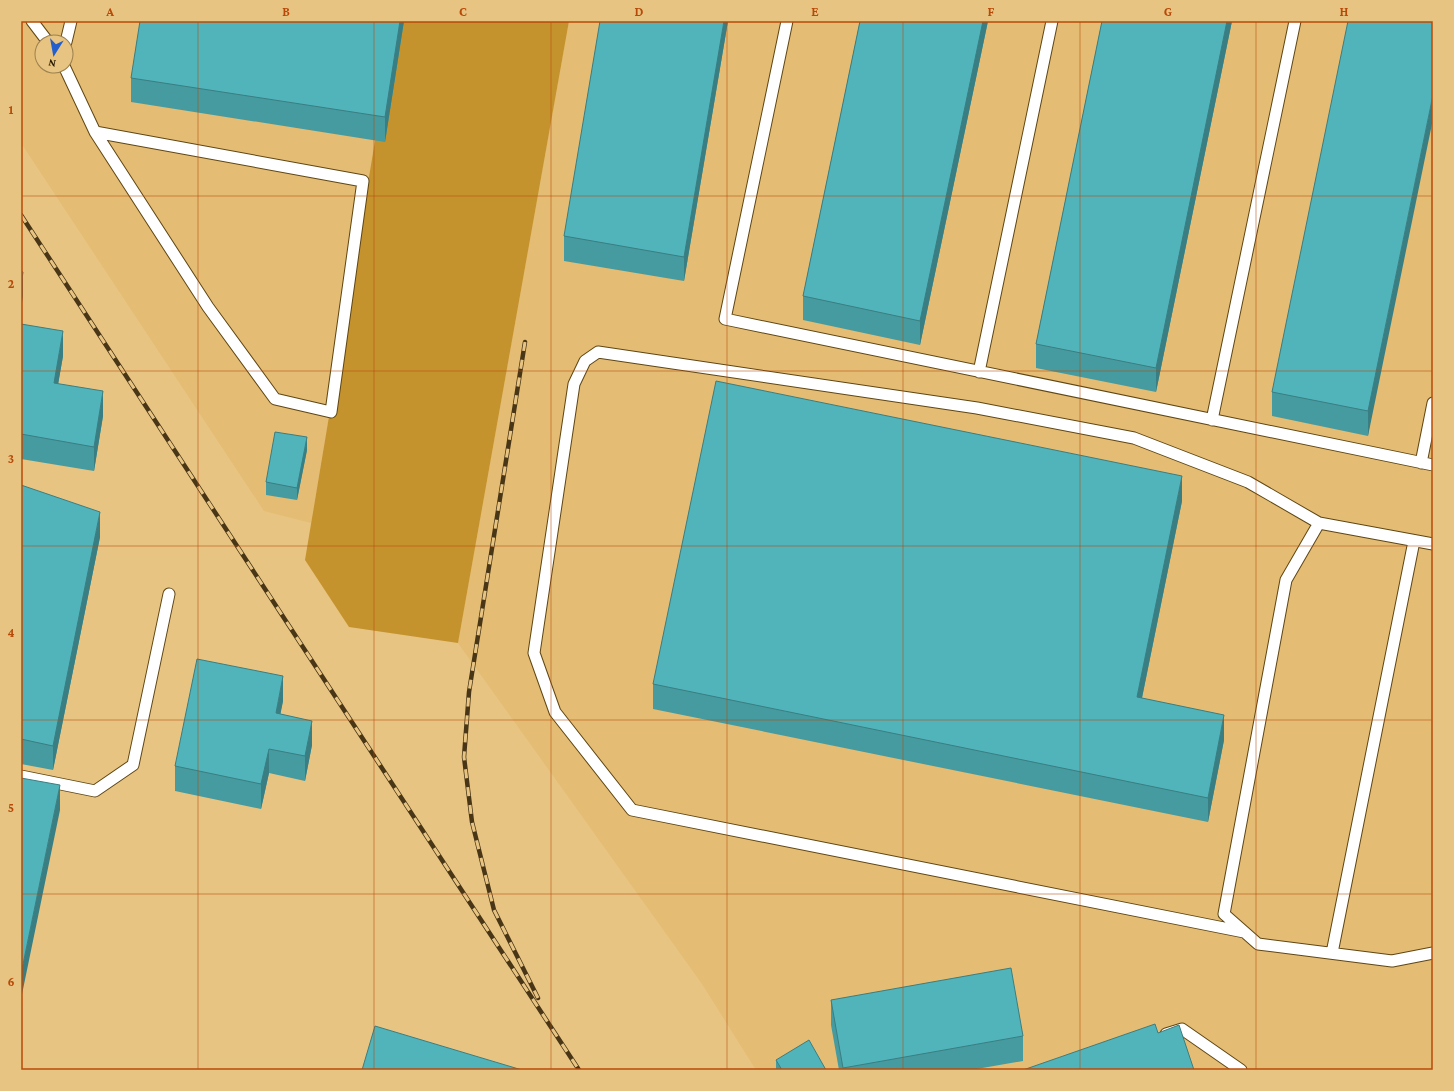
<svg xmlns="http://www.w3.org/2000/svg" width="1454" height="1091" viewBox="0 0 1454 1091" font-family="'Crimson Pro',serif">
<rect width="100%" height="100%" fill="#e8c483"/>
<path fill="#e4bc73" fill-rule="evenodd" d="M21 21H395L311 523 264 511 21 143ZM42 42H66V66H42Z
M569 21H1433V1070H756L702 984 458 643Z"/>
<path fill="#c5932e" d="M395 21H569L458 643 349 627 305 560Z"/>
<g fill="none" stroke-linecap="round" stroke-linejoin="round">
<defs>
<path id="service" d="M32 21 48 42
M787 21 725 319 1433 465
M66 42 71 21
M64 66 95 132 208 307 275 399 331 412 363 181 95 132
M979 372 1052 21
M1212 420 1295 21
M1421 463 1433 403
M1433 544 1319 523 1286 580 1224 914 1258 944 1392 961 1433 953
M21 776 95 791 133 765 169 594
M1244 932 632 810 555 712 534 653 574 384 585 361 598 352 977 408 1134 438 1248 482 1319 523
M1332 953 1414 541
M1166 1034 1182 1029 1241 1070"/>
</defs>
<use href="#service" stroke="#5f4614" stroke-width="13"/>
<use href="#service" stroke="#fff" stroke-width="11"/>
<defs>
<path id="rail" d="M21 215 579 1070
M525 342 469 692 464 757 472 822 494 910 538 998"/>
</defs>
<use href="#rail" stroke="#483616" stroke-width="4.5"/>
<use href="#rail" stroke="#e8c483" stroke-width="3" stroke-dasharray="9" stroke-linecap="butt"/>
</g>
<path fill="#469ba0" d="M404 21 385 142 131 102V78Z
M728 21 684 281 564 261V236Z
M860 21H988L920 345 803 320V296Z
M1102 21H1232L1156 392 1036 368V344Z
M1433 21 1368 436 1272 416V392Z
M21 324 63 356 58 384 103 416 94 471 21 459Z
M307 450 297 500 266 495V482Z
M21 485 100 537 53 770 21 764Z
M1182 501 1142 698 1224 740 1208 822 653 709V684Z
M283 701 280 714 312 745 305 781 269 773 261 809 175 791V766Z
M831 1000 1023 1036V1061L971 1070H839L831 1025Z
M776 1060 826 1070H776Z"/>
<path fill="#397e82" d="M400 21H404L385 142V117Z
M724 21H728L684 281V257Z
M983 21H988L920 345V321Z
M1227 21H1232L1156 392V368Z
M1433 95V119L1368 436V411Z
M23 272V296L21 310V286Z
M63 331V356L54 408V383Z
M103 391V416L94 471V447Z
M307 437V450L297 500V488Z
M1182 476V501L1137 722V697Z
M100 512V537L53 770V746Z
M283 676V701L276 737V713Z
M1224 715V740L1208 822V798Z
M312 721V745L305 781V756Z
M269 749V773L261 809V784Z
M60 785V810L21 999V974Z"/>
<path fill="#51b4ba" stroke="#397e82" d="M140 21H400L385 117 131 78Z
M600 21H724L684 257 564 236Z
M860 21H983L920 321 803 296Z
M1102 21H1227L1156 368 1036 344Z
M1348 21H1433V95L1368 411 1272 392Z
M21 271 23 272 21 286Z
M21 324 63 331 54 383 103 391 94 447 21 434Z
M716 381 1182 476 1137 697 1224 715 1208 798 653 684Z
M275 432 307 437 297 488 266 482Z
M21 485 100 512 53 746 21 739Z
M197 659 283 676 276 713 312 721 305 756 269 749 261 784 175 766Z
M21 778 60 785 21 974Z
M1011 968 1023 1036 843 1068 831 1000Z
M1155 1024 1158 1033 1179 1025 1194 1070H1023Z
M375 1026 522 1070H362Z
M809 1040 826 1070H782L776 1060Z"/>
<path fill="none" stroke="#b84a09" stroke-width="1" stroke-opacity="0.55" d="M198 21V1070M374 21V1070M551 21V1070M727 21V1070M903 21V1070M1080 21V1070M1256 21V1070M21 196H1433M21 371H1433M21 546H1433M21 720H1433M21 894H1433"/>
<rect width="1454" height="1091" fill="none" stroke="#e8c483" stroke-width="44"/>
<g transform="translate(54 54) rotate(191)"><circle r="19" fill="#e8c483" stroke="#9c804f"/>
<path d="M0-3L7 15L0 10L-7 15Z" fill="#2360cd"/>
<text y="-6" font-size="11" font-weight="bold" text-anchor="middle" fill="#291b01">N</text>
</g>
<rect x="22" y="22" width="1410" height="1047" fill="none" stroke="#b84a09" stroke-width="1.5"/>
<g font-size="13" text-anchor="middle" font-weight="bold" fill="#b84a09">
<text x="110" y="16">A</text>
<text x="286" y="16">B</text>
<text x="463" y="16">C</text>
<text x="639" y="16">D</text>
<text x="815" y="16">E</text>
<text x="991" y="16">F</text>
<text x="1168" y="16">G</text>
<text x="1344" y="16">H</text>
<text x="11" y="114">1</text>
<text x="11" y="288">2</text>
<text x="11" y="463">3</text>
<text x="11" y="637">4</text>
<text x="11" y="812">5</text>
<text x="11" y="986">6</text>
</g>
</svg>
